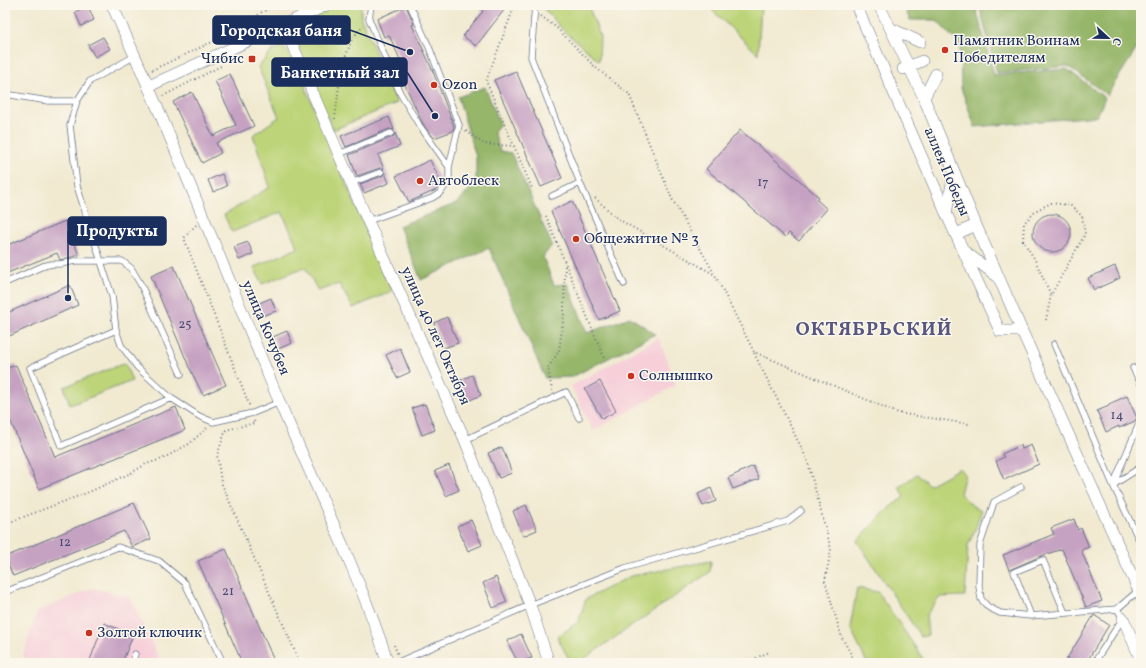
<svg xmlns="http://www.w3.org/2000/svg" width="1146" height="668" viewBox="0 0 1146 668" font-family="Vollkorn,serif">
<rect width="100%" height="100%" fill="#fbf7ec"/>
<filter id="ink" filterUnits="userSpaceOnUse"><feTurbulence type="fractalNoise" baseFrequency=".025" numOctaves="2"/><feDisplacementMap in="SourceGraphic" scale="8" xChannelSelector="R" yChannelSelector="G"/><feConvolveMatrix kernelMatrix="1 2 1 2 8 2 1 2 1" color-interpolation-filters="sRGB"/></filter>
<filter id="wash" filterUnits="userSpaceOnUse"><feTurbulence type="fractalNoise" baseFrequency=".012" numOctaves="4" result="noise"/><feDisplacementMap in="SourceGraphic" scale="16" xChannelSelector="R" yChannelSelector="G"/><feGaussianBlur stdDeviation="0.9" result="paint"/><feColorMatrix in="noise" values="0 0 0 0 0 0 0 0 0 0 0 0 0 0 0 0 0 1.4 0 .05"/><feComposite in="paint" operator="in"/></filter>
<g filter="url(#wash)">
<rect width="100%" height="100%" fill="#f1ead1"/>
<path fill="#f6cfd9" d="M659 338 676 385 593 431 571 386Z
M92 588 130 597 161 663H27L23 655 37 612Z"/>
<path fill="#d1bdcb" d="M390 113 404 146 381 156 392 184 363 196 338 134Z"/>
<path fill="#bdd479" stroke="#6c826c" d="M338 5H361V18L397 103 333 130 291 35 293 25Z
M544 5H588L600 36 599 61 563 30 544 9Z
M713 5H761L758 54 710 8Z
M282 46 293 58 392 291 353 308 339 284 318 291 305 267 262 284 254 267 298 248 282 212 232 232 224 215 270 187 253 135 279 117 258 67 272 51Z
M125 363 132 381 70 405 64 387Z
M960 468 965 474 960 494 974 507 982 510 975 530 968 545 965 596 940 597 926 615 928 635 921 637 857 541 889 508 904 497 899 487 917 474 929 485Z
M711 561 710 572 578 663H571L557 637 578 622 586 599 631 576Z
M857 588 878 592 926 663H867L850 628Z"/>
<path fill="#96b669" stroke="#587264" d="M903 5H975L994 75 1067 69 1105 98 1097 116 975 127 961 88 960 45 936 20H910Z
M979 5H1141V42L1107 95 1068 66 997 73Z
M485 87 500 124 494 131 500 151 511 153 552 245 543 257 554 285 568 284 587 333 630 317 655 334 572 377 545 378 489 248 421 280 399 226 457 203 476 183V157L458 97Z"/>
<g id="blocks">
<path fill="#c6a2c2" d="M476 5H508L476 46 463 36 483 11Z
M88 6 94 20 81 26 75 12Z
M406 6 414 24 412 25 432 69 454 126 453 131 434 138 423 124 398 69 403 66 389 35 384 37 377 19Z
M103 37 110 49 95 57 88 45Z
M516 71 562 178 541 187 494 80Z
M230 74 254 126 216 143 221 153 202 163 173 102 192 92 213 136 236 125 215 81Z
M389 117 394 130 389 129 346 147 341 136Z
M740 130 819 197 817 200 827 209 799 241 789 233 785 237 706 169Z
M395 133 400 146 378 155 384 169 380 168 357 176 349 155 393 137Z
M430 160 442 184 436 190 409 202 396 176Z
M385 173 389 183 364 193 360 184 382 176Z
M222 174 227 186 213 192 208 180Z
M572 201 620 311 599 320 551 211Z
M1033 233a19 19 0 1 1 38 0a19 19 0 1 1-38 0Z
M65 221 79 255 60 260 57 253 5 274V246Z
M248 242 253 254 239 260 234 247Z
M174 266 226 385 203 395 190 369 151 276Z
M1115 266 1120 278 1094 290 1088 278Z
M70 285 78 305 5 338V314Z
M271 298 276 311 262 316 257 304Z
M447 317 458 343 444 348 434 323Z
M287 331 292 343 278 349 273 337Z
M400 348 410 372 397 378 386 355Z
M16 365 55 457 176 407 185 430 39 489 5 408V369Z
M472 375 481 395 468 401 458 381Z
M600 381 616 411 602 419 585 389Z
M1127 396 1137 418 1135 421 1119 428V426L1106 432 1097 411 1109 406V404Z
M425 404 435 430 422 435 412 408Z
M1021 445 1022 449 1031 445 1039 464 1004 480 996 461 1004 457 1002 454Z
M502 447 512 473 499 478 488 453Z
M449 465 459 490 446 496 435 471Z
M753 466 759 479 733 489 728 478Z
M711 488 716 501 703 506 698 494Z
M134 503 151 539 132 547 124 531 13 576 5 557Z
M526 505 537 530 523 536 513 511Z
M1074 519 1078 530 1081 528 1089 547 1081 550 1102 601 1086 607 1062 549 1041 556 1009 570 1003 555 1054 534 1051 528Z
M471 520 482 545 468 551 457 526Z
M226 549 275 663H242L198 561Z
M496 577 507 602 493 608 483 583Z
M1094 615 1109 625 1086 663H1064Z
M104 623 133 635 122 663H89Z
M521 634 532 658 518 663 507 641Z"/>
</g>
</g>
<g filter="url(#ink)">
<use href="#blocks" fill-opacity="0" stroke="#667086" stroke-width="1"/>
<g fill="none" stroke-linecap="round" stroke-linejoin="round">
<defs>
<path id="lane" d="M410 5 429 47 459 125 449 167
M535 5 531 57 580 183 624 284
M135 56 90 81 77 101 70 125 77 186 112 296 116 330 30 368 61 446 171 398 199 416 213 422 253 413 280 402
M5 94 48 101H77
M339 154 391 133
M351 183 381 172
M552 196 580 183
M368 221 432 198 440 193 449 181V167L419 125 400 93 369 19 371 5
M5 283 43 266 52 264H60L75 261H122L131 268 141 285 181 374
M116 330 121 345 137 367 171 398
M1054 344 1113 485 1141 544
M1133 368 1141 384
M465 440 566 392 579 418
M1113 485 1141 419
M1113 485 1141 467
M1021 487 994 502 980 545 979 586 981 599 988 607 1000 613 1031 616 1117 609
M5 592 118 547 159 561 185 583 223 663
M1031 616 1014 572 1043 560 1065 613
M132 663 135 654
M396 663 530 605 625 568 788 521 801 511
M1094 663 1123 618 1117 609 1139 590"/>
<path id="street" d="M112 5C172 136 224 269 279 401 316 488 359 573 388 663
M856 5 946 213 1000 331H1022
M879 5 924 98 976 225 1022 331 1141 596
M284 25 351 183 465 440 530 605 549 663
M892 29 920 42
M903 69 922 61
M149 86 327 5
M924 98 936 74
M946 213 954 174
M956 234 976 225
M964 251 998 277
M1123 618 1141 660"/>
</defs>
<use href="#lane" stroke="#667086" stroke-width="7"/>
<use href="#street" stroke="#667086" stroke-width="12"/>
<path stroke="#667086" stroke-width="2" stroke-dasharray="1 3" stroke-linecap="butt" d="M515 5 486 81 532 188
M541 16 557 28 595 67 629 94 672 199 714 273
M152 70 240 29 253 21 260 13 277 5
M163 96 221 66 220 64
M335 119 341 69 352 39 363 25
M466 131 484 144 514 146
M595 198 618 219 715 275 754 352 898 413 969 424
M546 216 605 360
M196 225 184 238 250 407
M1046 320 1051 295 1085 234 1082 216 1070 205 1051 203 1037 210 1024 223 1023 241 1034 258 1051 295
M754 353 807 459 831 549 825 581 842 638 856 663
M552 391 548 368 559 351 564 314 565 264
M254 421 255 423 226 430 217 455 221 482 300 663
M5 524 89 492 131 473 146 464 162 459 189 444 207 428
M394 645 398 655
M745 663 769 652"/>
<use href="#lane" stroke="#fff" stroke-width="5.5"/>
<use href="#street" stroke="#fff" stroke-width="11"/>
</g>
</g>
<g fill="#c8321e" stroke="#fbf7ec" stroke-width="1.5">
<circle cx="945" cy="50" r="4"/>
<rect x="248" y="55" width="8" height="8" rx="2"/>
<circle cx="434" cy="85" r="4"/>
<circle cx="420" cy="181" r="4"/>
<circle cx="576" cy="239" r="4"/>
<circle cx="631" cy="376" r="4"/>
<circle cx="89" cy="633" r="4"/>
</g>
<g text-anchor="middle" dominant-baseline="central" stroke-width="3" stroke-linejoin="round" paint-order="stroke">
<g font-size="13" fill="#464c77">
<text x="763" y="183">17</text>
<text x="185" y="325">25</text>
<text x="1117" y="416">14</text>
<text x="65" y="543">12</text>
<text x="228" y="592">21</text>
</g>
<g font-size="15" fill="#1b2f5e" stroke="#fbf7ec" text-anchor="start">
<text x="953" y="41">Памятник Воинам<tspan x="953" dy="17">Победителям</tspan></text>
<text x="244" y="59" text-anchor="end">Чибис</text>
<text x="442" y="85">Ozon</text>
<text x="428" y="181">Автоблеск</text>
<text x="584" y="239">Общежитие № 3</text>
<text x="639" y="376">Солнышко</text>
<text x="97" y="633">Золтой ключик</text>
</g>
<g font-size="15" fill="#1b2f5e" stroke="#fbf7ec">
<text transform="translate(946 172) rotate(67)">аллея Победы</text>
<text transform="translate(265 328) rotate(67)">улица Кочубея</text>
<text transform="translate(435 336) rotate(66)">улица 40 лет Октября</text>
</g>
<g font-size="19" font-weight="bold" letter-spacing="1" fill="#575781" stroke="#fbf7ec">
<text x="874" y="330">ОКТЯБРЬСКИЙ</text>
</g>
</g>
<path fill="none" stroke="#1b2f5e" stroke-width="1.5" d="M410 52L350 30M435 116L407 72M68 298L68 231"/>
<g fill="#1b2f5e" stroke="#fbf7ec" stroke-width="1.5">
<circle cx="410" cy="52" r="4"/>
<circle cx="435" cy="116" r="4"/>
<circle cx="68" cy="298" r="4"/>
</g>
<g fill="#1b2f5e" stroke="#1b2f5e" stroke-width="1.5">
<rect x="213" y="16" width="137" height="28" rx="4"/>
<rect x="272" y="58" width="135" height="28" rx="4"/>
<rect x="68" y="217" width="98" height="28" rx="4"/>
</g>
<g font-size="16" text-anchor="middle" font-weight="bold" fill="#fff">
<text x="281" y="36">Городская баня</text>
<text x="340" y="78">Банкетный зал</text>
<text x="117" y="236">Продукты</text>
</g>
<rect width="1146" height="668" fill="none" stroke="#fbf7ec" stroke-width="20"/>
<g transform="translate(1108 38) rotate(112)" stroke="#fbf7ec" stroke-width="3" paint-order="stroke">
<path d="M0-3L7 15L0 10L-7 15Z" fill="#1b2f5e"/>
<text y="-6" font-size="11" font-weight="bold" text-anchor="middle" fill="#1b2f5e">С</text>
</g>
</svg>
